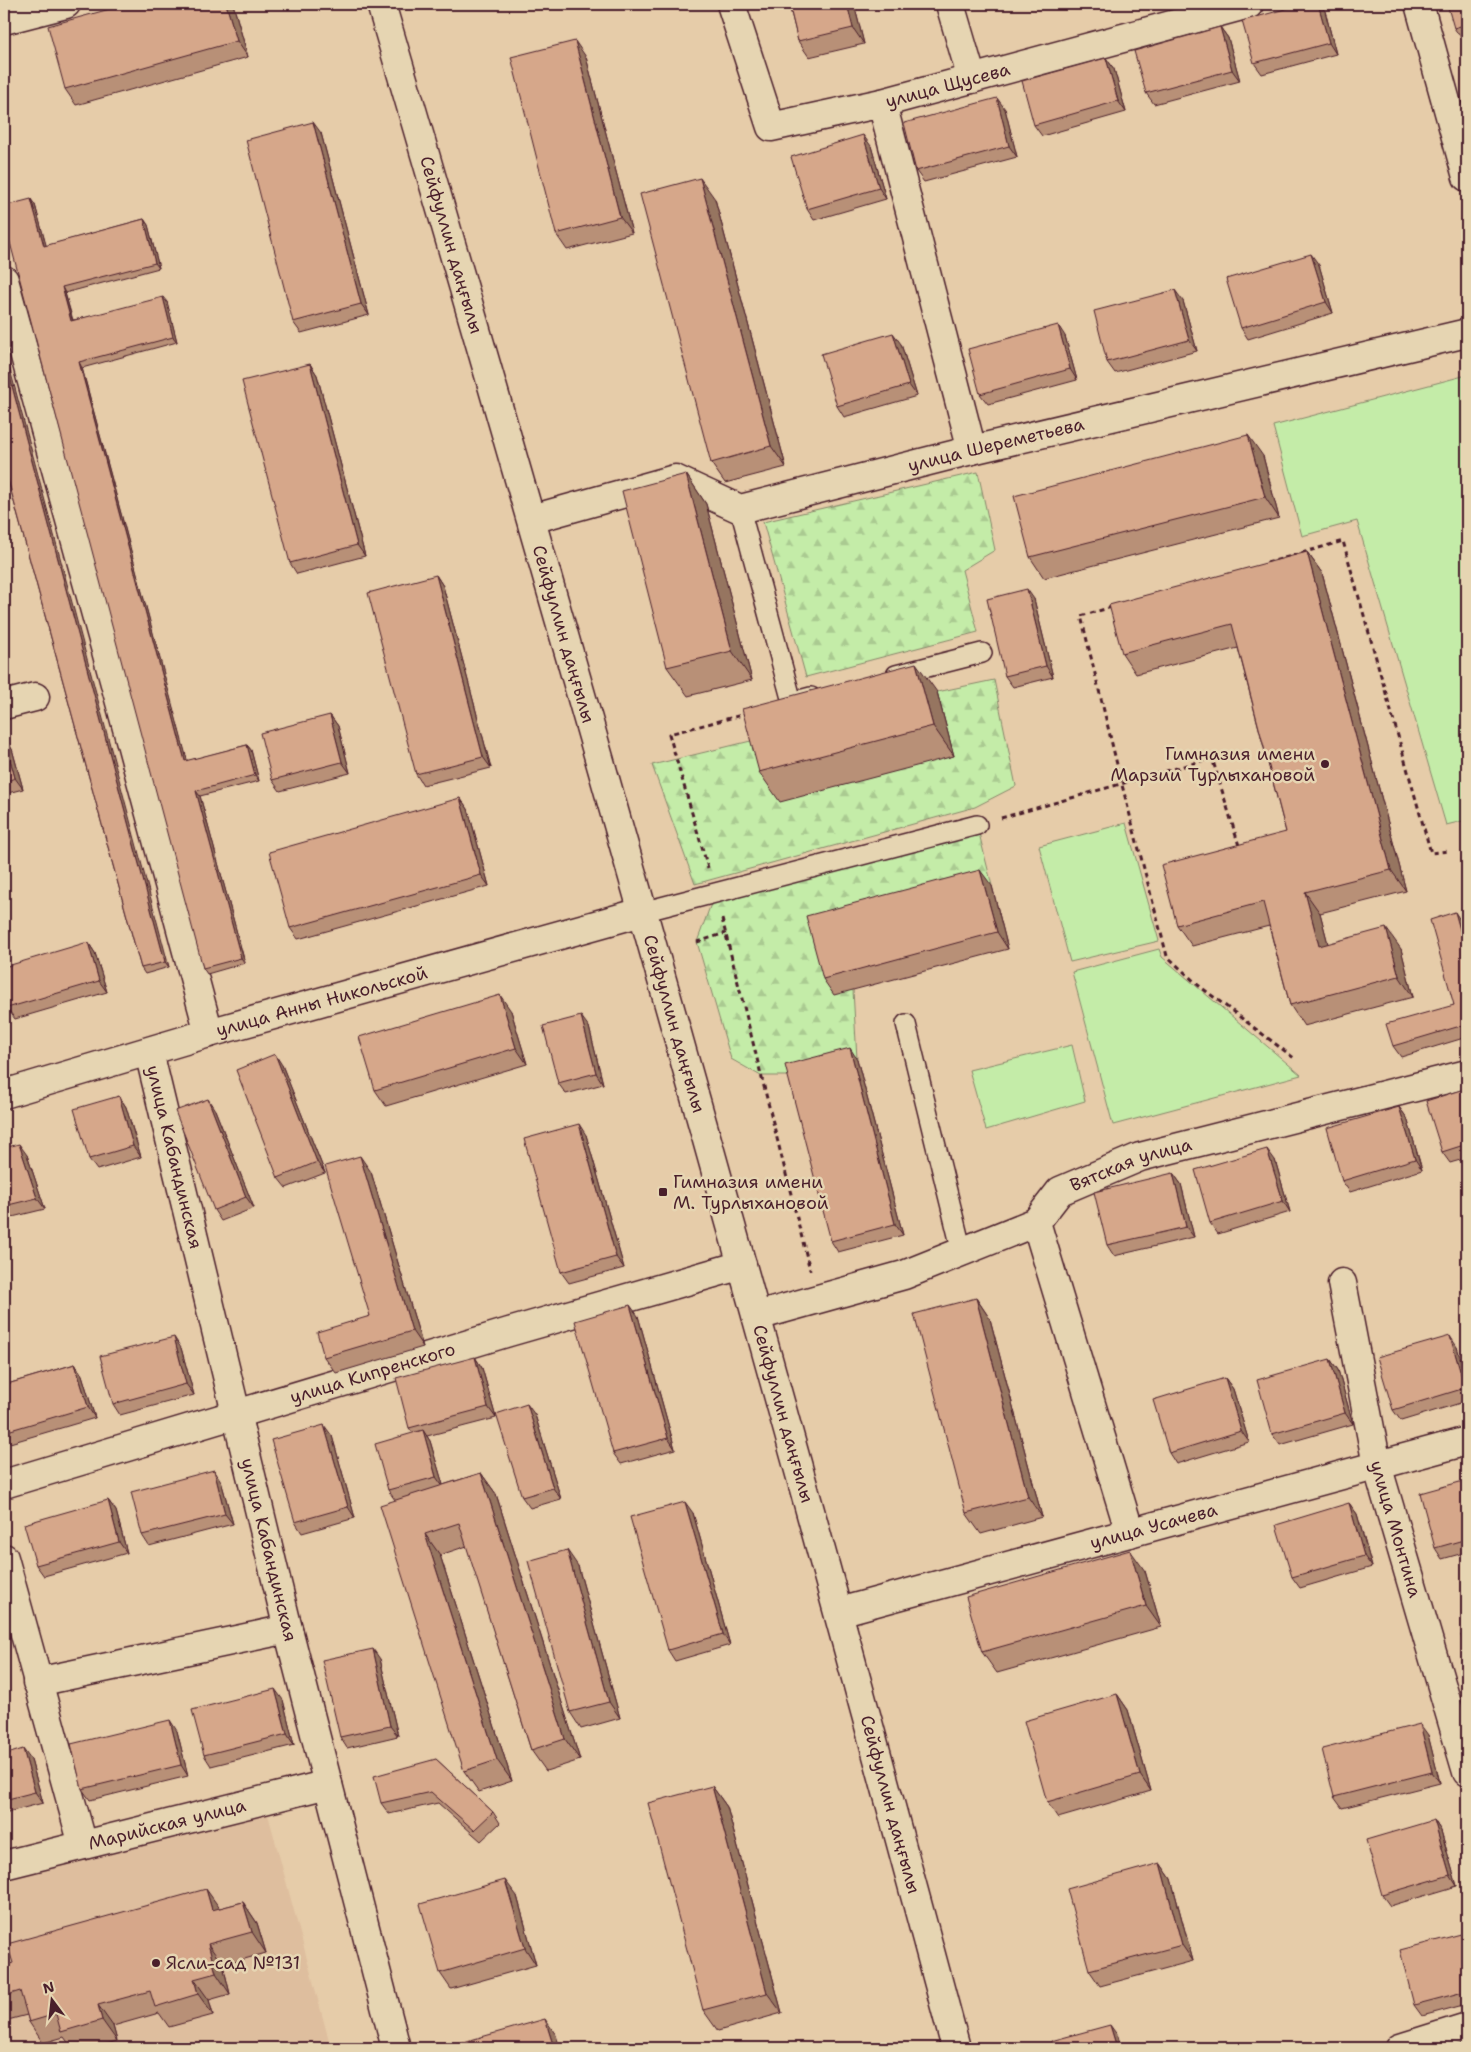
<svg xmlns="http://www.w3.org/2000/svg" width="1471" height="2052" viewBox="0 0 1471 2052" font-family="'Shantell Sans',sans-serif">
<defs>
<pattern id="forest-firs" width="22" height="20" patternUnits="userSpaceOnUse" patternTransform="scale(1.25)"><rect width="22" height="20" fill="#c4eca8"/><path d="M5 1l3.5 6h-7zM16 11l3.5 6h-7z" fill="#aaca91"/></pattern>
</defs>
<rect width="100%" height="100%" fill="#e6cca9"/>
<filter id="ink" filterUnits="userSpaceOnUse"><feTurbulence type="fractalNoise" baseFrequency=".02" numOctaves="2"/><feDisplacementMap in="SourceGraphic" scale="10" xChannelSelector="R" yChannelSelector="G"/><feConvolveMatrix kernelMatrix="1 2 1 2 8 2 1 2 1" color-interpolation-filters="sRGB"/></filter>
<g filter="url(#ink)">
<path fill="#debe9e" d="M266 1807 331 2048H4V1877Z"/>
<path fill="#c4eca8" stroke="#87866a" d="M1467 375V820L1446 825 1357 521 1302 536 1273 426Z
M1126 823 1159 941 1070 962 1039 846Z
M1159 949 1162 957 1301 1075 1113 1125 1072 972Z
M1072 1045 1085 1101 986 1130 969 1070Z"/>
<path fill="url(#forest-firs)" stroke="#87866a" d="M978 472 995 550 962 570 978 632 806 677 763 522Z
M994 680 1016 786 975 807 695 884 652 765 763 738 953 756 937 692Z
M977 825 992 886 818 932 853 990 857 1059 793 1076H761L731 1059 697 942 715 893Z"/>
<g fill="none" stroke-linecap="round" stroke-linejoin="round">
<defs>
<path id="service" d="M740 509 792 702 811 697
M896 675 982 653
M642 912 977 825
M906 1024 962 1252"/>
<g id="minor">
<path id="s1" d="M731 4 771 127 882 103 1249 4"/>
<path d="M950 4 972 79"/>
<path d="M1419 4 1467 177"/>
<path d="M4 20 66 4"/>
<path d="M882 103 972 450"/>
<path d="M4 280 114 680 209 1033"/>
<path id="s2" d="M532 519 675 479 740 509 972 450 1467 333"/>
<path d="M4 705 35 697"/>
<path id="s3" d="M149 1052 288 1629 396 2048"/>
<path id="s4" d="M4 1094 209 1033 642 912"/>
<path d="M1036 1222 1130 1533"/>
<path id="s5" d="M1342 1283 1377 1465 1467 1772"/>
<path id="s6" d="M757 1316 904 1275 1036 1222 1060 1191 1140 1157 1467 1074"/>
<path id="s7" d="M4 1484 509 1332 742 1265"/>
<path d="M4 1558 83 1845"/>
<path id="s8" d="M839 1612 1467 1441"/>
<path d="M37 1682 288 1629"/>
<path id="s9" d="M4 1865 328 1784"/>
<path d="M1400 2048 1467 2027"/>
</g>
<g id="secondary">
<path id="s10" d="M381 4C580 683 773 1364 956 2048"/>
</g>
</defs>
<use href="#service" stroke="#4a1f2b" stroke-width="22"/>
<use href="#minor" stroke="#4a1f2b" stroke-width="31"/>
<use href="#secondary" stroke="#4a1f2b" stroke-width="31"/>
<path stroke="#4a1f2b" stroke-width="3" stroke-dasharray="5 4" stroke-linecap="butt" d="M1267 563 1343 541 1431 853 1449 851
M1112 607 1081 616 1122 785 1167 956 1198 985 1294 1058
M1001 818 1212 758 1240 849
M708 868 669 734 746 714
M722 919 810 1270
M697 942 726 933"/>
<use href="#service" stroke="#e6d5b2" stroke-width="19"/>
<use href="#minor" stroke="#e6d5b2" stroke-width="28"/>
<use href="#secondary" stroke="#e6d5b2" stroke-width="28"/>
</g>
<path fill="#b89077" stroke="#4a1f2b" d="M128 4H233L248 57 76 105 65 89Z
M789 4H854L864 44 809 57 798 41Z
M1467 4V38L1462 39 1454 28Z
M1325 11 1336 54 1262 74 1254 63Z
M1220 27 1228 38 1240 81 1154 104 1146 93Z
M586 57 632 233 567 250 556 234Z
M1106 58 1114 69 1126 112 1042 136 1034 125Z
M1005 109 1017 157 924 182 916 171Z
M321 133 369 315 301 333 293 322Z
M871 146 886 199 814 220 807 209Z
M715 199 786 467 725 483 711 463Z
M35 205 46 246 144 219 148 225 159 268 65 293 73 320 167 302 177 342 82 368 187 761 247 745 251 750 259 781 200 796 245 963 207 974 203 968Z
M1319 265 1333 313 1248 339 1241 328Z
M1183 301 1197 351 1115 373 1107 362Z
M1065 336 1077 380 988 404 980 394Z
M901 344 917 396 844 417 837 406Z
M310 364 317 375 365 556 297 574 290 563Z
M1263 456 1279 518 1044 578 1030 557Z
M4 465 169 967 145 974 141 968Z
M686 474 706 504 752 680 688 696 667 667Z
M1307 552 1322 573 1406 891 1320 913 1328 944 1401 949 1413 997 1304 1026 1290 1005 1269 926 1192 946 1177 925 1286 832 1238 648 1136 674 1122 653Z
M436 575 443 586 491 768 423 785 416 774Z
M1034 599 1053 677 1013 687 1005 676Z
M937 692 954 756 780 802 759 772Z
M330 715 338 726 350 773 280 791 272 780Z
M4 739 12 749 23 789 4 794Z
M460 798 468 809 489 886 298 939 290 928Z
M992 886 1008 949 834 995 823 979Z
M1462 923 1467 940V1037L1401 1057 1393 1046 1454 1005Z
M88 942 95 953 107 992 15 1019 7 1008Z
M511 1011 527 1064 386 1106 375 1090Z
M589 1027 603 1084 566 1094 558 1083Z
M857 1059 903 1235 838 1252 831 1241Z
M282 1065 325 1173 286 1188 278 1178Z
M1467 1088V1158L1450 1163 1442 1152Z
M119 1096 126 1107 141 1157 97 1170 89 1159Z
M1399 1107 1407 1118 1422 1170 1350 1192 1342 1181Z
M215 1110 254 1208 221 1221 214 1210Z
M586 1135 624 1268 569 1283 561 1272Z
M4 1148 27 1155 45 1209 4 1219Z
M1275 1160 1290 1212 1218 1234 1210 1223Z
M371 1172 423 1347 336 1373 324 1357 370 1316Z
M1173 1173 1181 1184 1194 1237 1114 1256 1107 1245Z
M976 1298 990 1319 1042 1517 981 1534 966 1513Z
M638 1316 675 1449 621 1464 613 1453Z
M1457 1347 1467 1381V1401L1401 1421 1393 1410Z
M181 1348 194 1395 120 1415 113 1404Z
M475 1357 482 1368 496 1418 427 1436 430 1441 443 1485 481 1473 496 1494 580 1760 546 1771 531 1750 467 1546 440 1555 512 1781 479 1792 464 1771 395 1500 388 1490 413 1433 409 1428Z
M1330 1359 1338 1370 1353 1424 1280 1445 1272 1434Z
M75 1364 82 1375 95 1418 10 1443 4 1434V1385Z
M1225 1378 1233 1389 1249 1442 1176 1464 1169 1453Z
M535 1415 561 1499 530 1508 522 1497Z
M332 1436 355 1518 302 1533 295 1522Z
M1467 1480V1552L1442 1559 1435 1548Z
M221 1481 233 1524 149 1546 142 1535Z
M108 1500 116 1511 127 1553 44 1576 36 1565Z
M1349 1503 1357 1514 1372 1567 1300 1588 1292 1577Z
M693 1513 730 1645 675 1661 668 1650Z
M578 1566 620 1718 581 1729 570 1712Z
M1145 1571 1161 1627 997 1673 982 1652Z
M380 1659 398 1736 347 1748 340 1737Z
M1117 1694 1128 1710 1151 1791 1058 1818 1047 1802Z
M283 1700 294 1745 211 1766 204 1755Z
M177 1731 188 1776 90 1800 82 1789Z
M1428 1735 1440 1783 1342 1808 1334 1797Z
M4 1755 31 1760 43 1803 4 1813Z
M436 1759 493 1812 500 1823 481 1841 438 1803 389 1814 381 1803Z
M712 1786 727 1807 782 2013 718 2031 703 2010Z
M1434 1820 1441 1831 1457 1886 1390 1906 1382 1895Z
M1160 1863 1171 1879 1193 1961 1100 1986 1089 1970Z
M517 1896 536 1965 451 1989 440 1973Z
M243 1902 257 1923 266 1953 223 1965 230 1994 209 2000 213 2015 169 2027 159 2013 113 2026 117 2041 93 2048H72L64 2037 43 2043 29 2022 27 2015 4 2021V1966Z
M1461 1934 1467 1942V2004L1422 2016 1414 2005Z"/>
<path fill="#967561" stroke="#4a1f2b" d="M226 4H233L248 57 237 41Z
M847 4H854L864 44 853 28Z
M1318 4H1320L1325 11 1336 54 1329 43Z
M1220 27 1228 38 1240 81 1232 70Z
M575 41 586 57 632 233 620 217Z
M1106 58 1114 69 1126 112 1118 101Z
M997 98 1005 109 1017 157 1009 146Z
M313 122 321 133 369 315 361 304Z
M863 135 871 146 886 199 879 188Z
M700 178 715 199 786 467 771 446Z
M31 199 35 205 48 252 44 246Z
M144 219 148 225 159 268 155 263Z
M1311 254 1319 265 1333 313 1326 302Z
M62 287 65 293 74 326 71 321Z
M1175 290 1183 301 1197 351 1189 340Z
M163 297 167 302 177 342 173 337Z
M1058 325 1065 336 1077 380 1070 369Z
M893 333 901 344 917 396 909 385Z
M4 347 169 967 165 962 4 356Z
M79 362 82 368 189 767 185 761Z
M310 364 317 375 365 556 357 545Z
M1248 435 1263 456 1279 518 1265 497Z
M686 474 706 504 752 680 732 651Z
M1307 552 1322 573 1406 891 1391 870Z
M436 575 443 586 491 768 483 757Z
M1027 589 1034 599 1053 677 1046 666Z
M916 663 937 692 954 756 933 726Z
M330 715 338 726 350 773 342 762Z
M4 738 12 749 23 789 15 778Z
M247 745 251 750 259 781 255 775Z
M196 791 200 796 245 963 241 958Z
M460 798 468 809 489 886 481 875Z
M980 870 992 886 1008 949 997 932Z
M1305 892 1320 913 1334 967 1319 946Z
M1455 912 1462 923 1467 940V955Z
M1386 928 1401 949 1413 997 1399 976Z
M88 942 95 953 107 992 99 981Z
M500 995 511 1011 527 1064 516 1048Z
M581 1016 589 1027 603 1084 596 1073Z
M850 1048 857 1059 903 1235 895 1224Z
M275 1054 282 1065 325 1173 317 1162Z
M119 1096 126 1107 141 1157 133 1146Z
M208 1099 215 1110 254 1208 246 1197Z
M1399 1107 1407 1118 1422 1170 1415 1159Z
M579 1124 586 1135 624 1268 616 1257Z
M19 1144 27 1155 45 1209 37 1198Z
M1267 1149 1275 1160 1290 1212 1283 1201Z
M360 1156 371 1172 423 1347 412 1331Z
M1173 1173 1181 1184 1194 1237 1186 1227Z
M976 1298 990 1319 1042 1517 1028 1497Z
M630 1305 638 1316 675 1449 668 1438Z
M1450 1336 1457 1347 1467 1381V1391L1465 1388Z
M174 1337 181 1348 194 1395 186 1384Z
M475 1357 482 1368 496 1418 488 1407Z
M1330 1359 1338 1370 1353 1424 1345 1413Z
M75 1364 82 1375 95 1418 88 1407Z
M1225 1378 1233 1389 1249 1442 1241 1431Z
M527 1404 535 1415 561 1499 553 1488Z
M324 1425 332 1436 355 1518 348 1507Z
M423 1430 430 1441 444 1488 436 1477Z
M214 1470 221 1481 233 1524 225 1514Z
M481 1473 496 1494 580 1760 565 1739Z
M108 1500 116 1511 127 1553 119 1542Z
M685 1502 693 1513 730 1645 723 1634Z
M1349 1503 1357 1514 1372 1567 1364 1556Z
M425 1534 440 1555 512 1781 497 1760Z
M567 1550 578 1566 620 1718 609 1702Z
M1130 1550 1145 1571 1161 1627 1146 1606Z
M373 1649 380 1659 398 1736 390 1726Z
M275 1689 283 1700 294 1745 287 1734Z
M1117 1694 1128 1710 1151 1791 1140 1775Z
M170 1720 177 1731 188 1776 181 1765Z
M1420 1724 1428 1735 1440 1783 1432 1772Z
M23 1749 31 1760 43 1803 35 1792Z
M712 1786 727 1807 782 2013 767 1993Z
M1434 1820 1441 1831 1457 1886 1450 1875Z
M1160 1863 1171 1879 1193 1961 1182 1945Z
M505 1880 517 1896 536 1965 525 1948Z
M206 1889 221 1910H212Z
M243 1902 257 1923 266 1953 252 1932Z
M1461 1934 1467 1942V1953Z
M208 1944 223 1965 230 1994 216 1973Z
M194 1979 209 2000 213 2015 198 1994Z
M98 2005 113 2026 117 2041 102 2020Z
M545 2019 556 2035 560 2048H554Z
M1110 2025 1118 2036 1121 2048H1117Z"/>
<path fill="#d6a78a" stroke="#4a1f2b" d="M128 4H226L237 41 65 89 48 26Z
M789 4H847L853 28 798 41Z
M1303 4H1318L1329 43 1254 63 1242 21Z
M1447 4H1467V24L1454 28Z
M1220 27 1232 70 1146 93 1134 51Z
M575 41 620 217 556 234 511 57Z
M1106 58 1118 101 1034 125 1022 81Z
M997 98 1009 146 916 171 904 123Z
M313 122 361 304 293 322 246 140Z
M863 135 879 188 807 209 791 157Z
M700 178 771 446 711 463 640 194Z
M31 199 44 246 144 219 155 263 62 287 71 321 163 297 173 337 79 362 185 761 247 745 255 775 196 791 241 958 203 968 4 220V206Z
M1311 254 1326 302 1241 328 1226 279Z
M1175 290 1189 340 1107 362 1094 311Z
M1058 325 1070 369 980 394 968 349Z
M893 333 909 385 837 406 821 354Z
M4 356 165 962 141 968 4 465Z
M310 364 357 545 290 563 242 381Z
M1248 435 1265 497 1030 557 1014 496Z
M686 474 732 651 667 667 622 491Z
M1307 552 1391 870 1305 892 1319 946 1386 928 1399 976 1290 1005 1263 902 1177 925 1161 865 1286 832 1232 624 1122 653 1109 605Z
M436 575 483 757 416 774 368 593Z
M1027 589 1046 666 1005 676 987 599Z
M916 663 933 726 759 772 742 709Z
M330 715 342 762 272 780 260 733Z
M4 738 15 778 4 782Z
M460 798 481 875 290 928 269 852Z
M980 870 997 932 823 979 806 916Z
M1455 912 1467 955V1024L1393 1046 1386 1024 1454 1005 1430 920Z
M88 942 99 981 7 1008 4 996V967Z
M500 995 516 1048 375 1090 359 1037Z
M581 1016 596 1073 558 1083 543 1026Z
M850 1048 895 1224 831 1241 785 1065Z
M275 1054 317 1162 278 1178 236 1070Z
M1467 1088V1144L1442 1152 1426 1101Z
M119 1096 133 1146 89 1159 74 1109Z
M208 1099 246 1197 214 1210 175 1111Z
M1399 1107 1415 1159 1342 1181 1327 1128Z
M579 1124 616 1257 561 1272 524 1139Z
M19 1144 37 1198 4 1206V1148Z
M1267 1149 1283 1201 1210 1223 1195 1170Z
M360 1156 412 1331 324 1357 317 1332 370 1316 325 1166Z
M1173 1173 1186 1227 1107 1245 1094 1192Z
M976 1298 1028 1497 966 1513 914 1314Z
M630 1305 668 1438 613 1453 575 1321Z
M1450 1336 1465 1388 1393 1410 1377 1357Z
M174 1337 186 1384 113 1404 100 1356Z
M475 1357 488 1407 409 1428 396 1378Z
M1330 1359 1345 1413 1272 1434 1257 1380Z
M75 1364 88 1407 4 1432V1385Z
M1225 1378 1241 1431 1169 1453 1153 1400Z
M527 1404 553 1488 522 1497 496 1414Z
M324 1425 348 1507 295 1522 271 1440Z
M423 1430 436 1477 388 1490 375 1444Z
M214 1470 225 1514 142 1535 131 1492Z
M481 1473 565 1739 531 1750 459 1523 425 1534 497 1760 464 1771 380 1505Z
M1467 1480V1539L1435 1548 1420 1493Z
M108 1500 119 1542 36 1565 24 1524Z
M685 1502 723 1634 668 1650 630 1517Z
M1349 1503 1364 1556 1292 1577 1276 1525Z
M567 1550 609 1702 570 1712 528 1561Z
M1130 1550 1146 1606 982 1652 966 1597Z
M1467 1633V1656L1461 1635Z
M373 1649 390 1726 340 1737 322 1660Z
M275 1689 287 1734 204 1755 192 1710Z
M1117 1694 1140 1775 1047 1802 1024 1721Z
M170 1720 181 1765 82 1789 71 1744Z
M1420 1724 1432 1772 1334 1797 1322 1749Z
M23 1749 35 1792 4 1800V1755Z
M436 1759 493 1812 474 1830 431 1792 381 1803 374 1776Z
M712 1786 767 1993 703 2010 648 1803Z
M1434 1820 1450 1875 1382 1895 1366 1840Z
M1160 1863 1182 1945 1089 1970 1067 1889Z
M505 1880 525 1948 440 1973 420 1904Z
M206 1889 212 1910 243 1902 252 1932 208 1944 216 1973 194 1979 198 1994 155 2007 150 1991 98 2005 102 2020 61 2032 56 2014 29 2022 20 1991 4 1996V1966L13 1963 7 1944Z
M1461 1934 1467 1953V1991L1414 2005 1400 1950Z
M545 2019 554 2048H461L460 2043Z
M1110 2025 1117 2048H1053L1051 2041Z"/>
</g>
<g fill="#4a1f2b" stroke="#e6d5b2" stroke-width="2">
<circle cx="1325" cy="764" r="5"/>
<rect x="658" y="1187" width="10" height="10" rx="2.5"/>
<circle cx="156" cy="1963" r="5"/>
</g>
<g text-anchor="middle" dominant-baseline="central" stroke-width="5" stroke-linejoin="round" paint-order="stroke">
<g font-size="18" fill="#4a1f2b" stroke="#e6d5b2">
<text stroke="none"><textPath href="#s1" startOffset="311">улица Щусева</textPath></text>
<text stroke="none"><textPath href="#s10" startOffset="251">Сейфуллин даңғылы</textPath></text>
<text stroke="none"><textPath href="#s2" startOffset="484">улица Шереметьева</textPath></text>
<text stroke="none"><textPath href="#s10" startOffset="656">Сейфуллин даңғылы</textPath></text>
<text stroke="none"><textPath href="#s4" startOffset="331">улица Анны Никольской</textPath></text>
<text stroke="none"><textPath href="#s10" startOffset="1061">Сейфуллин даңғылы</textPath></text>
<text stroke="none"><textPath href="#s3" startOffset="108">улица Кабандинская</textPath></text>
<text stroke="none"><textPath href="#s6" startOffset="410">Вятская улица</textPath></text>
<text stroke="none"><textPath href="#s7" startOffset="385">улица Кипренского</textPath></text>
<text stroke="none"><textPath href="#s10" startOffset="1466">Сейфуллин даңғылы</textPath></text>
<text stroke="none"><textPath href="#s8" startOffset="326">улица Усачева</textPath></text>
<text stroke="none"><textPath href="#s5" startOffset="252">улица Монтина</textPath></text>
<text stroke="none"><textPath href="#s3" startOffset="512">улица Кабандинская</textPath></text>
<text stroke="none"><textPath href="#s10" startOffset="1871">Сейфуллин даңғылы</textPath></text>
<text stroke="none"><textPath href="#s9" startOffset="168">Марийская улица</textPath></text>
</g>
<g font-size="18" fill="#4a1f2b" stroke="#e6d5b2" text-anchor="start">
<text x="1315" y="754" text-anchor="end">Гимназия имени<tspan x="1315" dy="21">Марзии Турлыхановой</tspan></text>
<text x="673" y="1182">Гимназия имени<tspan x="673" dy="21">М. Турлыхановой</tspan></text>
<text x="166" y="1963">Ясли-сад №131</text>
</g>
</g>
<rect width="1471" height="2052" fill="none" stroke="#e6d5b2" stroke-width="20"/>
<rect x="10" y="10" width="1451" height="2032" fill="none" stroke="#4a1f2b" stroke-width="2" filter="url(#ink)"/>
<g transform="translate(52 2000) rotate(345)" stroke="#e6d5b2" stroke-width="4" paint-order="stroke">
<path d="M0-4L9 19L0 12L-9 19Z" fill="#4a1f2b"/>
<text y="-8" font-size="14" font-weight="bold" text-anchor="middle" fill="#4a1f2b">N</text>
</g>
</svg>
